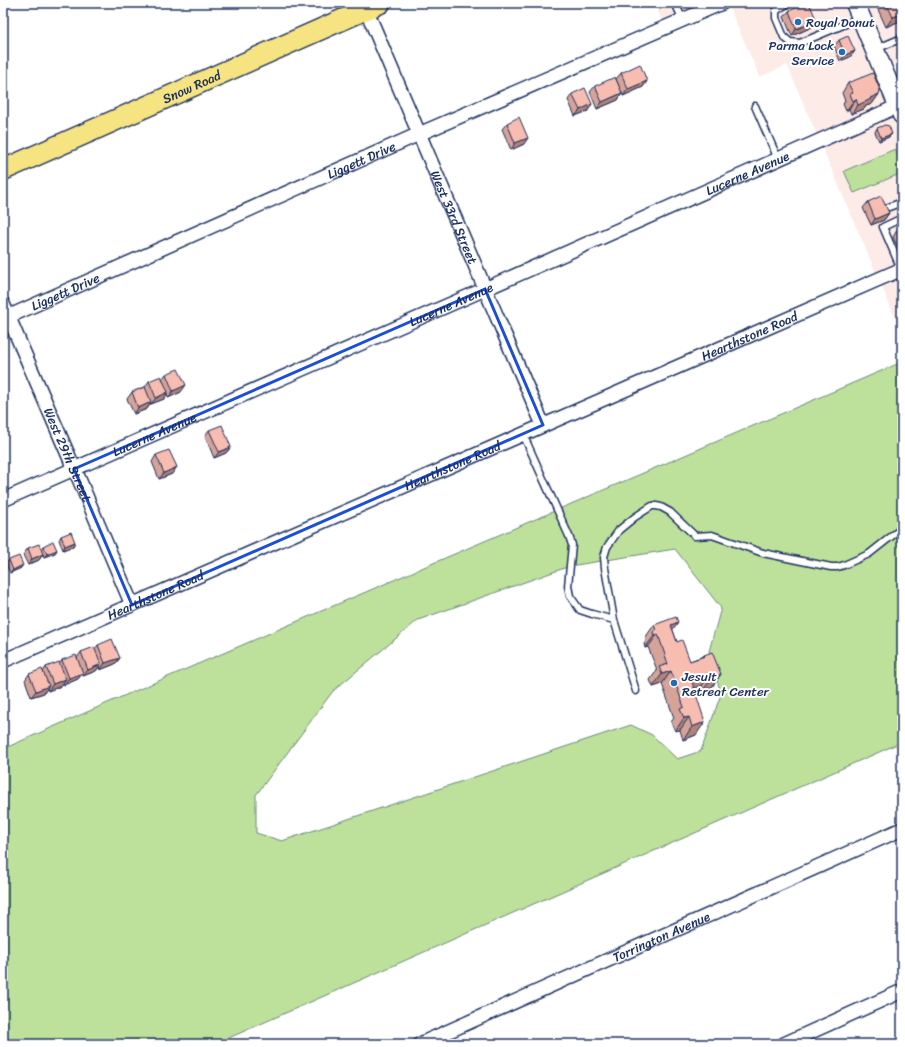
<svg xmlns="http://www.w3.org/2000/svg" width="905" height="1047" viewBox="0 0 905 1047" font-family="Sriracha,sans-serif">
<rect width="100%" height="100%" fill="#fff"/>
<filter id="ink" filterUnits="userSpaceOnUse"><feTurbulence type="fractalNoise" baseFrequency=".025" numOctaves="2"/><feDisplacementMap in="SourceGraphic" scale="8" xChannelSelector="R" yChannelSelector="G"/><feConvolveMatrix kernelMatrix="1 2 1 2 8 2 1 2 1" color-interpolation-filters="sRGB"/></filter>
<g filter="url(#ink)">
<path fill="#fdebe8" d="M654 3H722L665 28Z
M727 3H902V60L883 69 902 115V334L787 65 760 77Z"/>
<path fill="#bde19b" stroke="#6c887c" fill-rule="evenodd" d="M895 149 902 165V173L854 193 844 171Z
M902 362V742L215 1044H3V749L128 694ZM675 549 721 608 709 651 721 694 701 751 677 759 652 735 631 725 282 841 256 833V795L333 691 418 620 570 566Z"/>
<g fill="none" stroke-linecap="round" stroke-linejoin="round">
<defs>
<path id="service" d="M675 3 683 20
M790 3 785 5 776 11V18L784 37 790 42 800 43 860 18
M876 49 902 38
M755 106 778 159
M889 207 902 202
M901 269 883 227 902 218
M897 271 902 282
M523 434 569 536 572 545 568 586 570 596 580 610 592 614 614 620
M636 691 614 620 605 568 604 557 607 547 619 530 635 517 652 506H656L661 507 670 512 695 536 712 535 763 553 831 567H838L844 565 869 554 902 528"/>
<g id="minor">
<path id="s1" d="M366 9 543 425"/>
<path id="s2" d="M3 304 70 459 74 469 79 479 132 605"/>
<path id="s3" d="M3 319 419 134 722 3"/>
<path id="s4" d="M3 500 476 293 898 106"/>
<path id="s5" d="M3 661 902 269"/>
<path id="s6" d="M420 1044 902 829"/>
<path d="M784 1044 902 991"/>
</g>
<path id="secondary" d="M855 3 902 115"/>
<g id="primary">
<path id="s7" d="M3 170 380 3"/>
</g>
</defs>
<use href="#service" stroke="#1b2f5e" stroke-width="9"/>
<use href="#minor" stroke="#1b2f5e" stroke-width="16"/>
<use href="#secondary" stroke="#1b2f5e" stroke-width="21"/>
<use href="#primary" stroke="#1b2f5e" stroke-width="23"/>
<use href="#service" stroke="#fff" stroke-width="6"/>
<use href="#minor" stroke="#fff" stroke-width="13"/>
<use href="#secondary" stroke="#fff" stroke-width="18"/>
<use href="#primary" stroke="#f6e381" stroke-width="20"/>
</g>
<path fill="#d5a398" stroke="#1b2f5e" d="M875 3H902V20L886 27Z
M789 11 817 21 812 27 792 36 784 17Z
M839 40 855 51 850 57 840 61 834 46Z
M621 73 647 81 643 87 623 96 616 79Z
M848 83 879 94 872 104 866 106 864 109 851 114 849 109 846 111 843 104 845 101 842 93Z
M595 86 622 93 618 100 597 109 590 92Z
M572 94 588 111 575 116 568 100Z
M507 123 524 144 511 150 502 129Z
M877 128 889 137 879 141 875 132Z
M868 202 889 213 884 220 871 225 863 208Z
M902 226V255H901L893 237 899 227Z
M166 374 181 392 168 398 167 394 164 399 151 404V403L147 409 134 414 127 399 132 392 145 387 149 381 162 379Z
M209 430 231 447 226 453 214 458 205 436Z
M156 455 172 474 159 479 152 462Z
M61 536 75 542 73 546 63 550 59 540Z
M43 546 57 550 55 553 44 557 43 554 39 560 28 565 23 555 28 548 41 549Z
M9 560 21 568 10 573 6 564Z
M654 625 673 630 677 642 690 661 703 656 704 655 721 674 712 687 703 690 702 686 694 688 696 735 683 740 680 730 675 731 671 722 674 718 662 684 653 687 650 680 657 670 648 647 645 648 644 644 646 641 645 638Z
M98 645 120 658 115 664 100 670 99 667 96 671 83 676 82 673 78 679 64 685 63 682 61 686 48 691 47 688 44 693 31 697 25 680 29 674 43 672 46 667 60 663 62 660 77 658 81 652 95 649Z"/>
<path fill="#ae847c" stroke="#1b2f5e" d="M902 14V20L886 27 893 17Z
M817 21 812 27 792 36 796 29Z
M855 51 850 57 840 61 845 55Z
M647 81 643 87 623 96 628 89Z
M622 93 618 100 597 109 602 102Z
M879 94 872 104 866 106 864 109 851 114 858 105 870 98Z
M856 99 849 109 846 111 853 101Z
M592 104 588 111 575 116 580 110Z
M892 134 889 137 879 141 881 138Z
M528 138 524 144 511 150 515 143Z
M889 213 884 220 871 225 875 219Z
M186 385 181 392 168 398 173 391Z
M168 392 164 399 151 404 156 398Z
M151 402 147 409 134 414 138 408Z
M231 447 226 453 214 458 219 452Z
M177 467 172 474 159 479 164 473Z
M75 542 73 546 63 550 65 546Z
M57 550 55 553 44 557 47 554Z
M43 554 39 560 28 565 32 559Z
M23 565 21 568 10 573 13 570Z
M678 622 669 635 671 625Z
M658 634 648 647 645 648 654 636Z
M120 658 115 664 100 670 105 663Z
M101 664 96 671 83 676 88 670Z
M671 671 662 684 653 687 662 674Z
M83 673 78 679 64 685 69 678Z
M711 673 702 686 682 692 691 679Z
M721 674 712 687 703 690 713 677Z
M66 679 61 686 48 691 53 684Z
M49 686 44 693 31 697 36 691Z
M689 717 680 730 675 731 684 718Z
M705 722 696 735 683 740 692 727Z"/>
<path fill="#f8bdb1" stroke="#1b2f5e" d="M807 3H809L817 21 796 29 789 11Z
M886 3H902V14L893 17Z
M848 36 855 51 845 55 839 40Z
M640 64 647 81 628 89 621 73Z
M873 73 880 90 879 94 870 98 871 99 858 105 856 99 853 101 850 94 853 93 848 83Z
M615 77 622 93 602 102 595 86Z
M585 88 592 104 580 110 572 94Z
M519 117 528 138 515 143 507 123Z
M885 125 889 126 892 134 881 138 877 128Z
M881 196 889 213 875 219 868 202Z
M902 226V233L899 227Z
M178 369 186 385 173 391 166 374Z
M161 376 168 392 156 398 149 381Z
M145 387 151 402 138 408 132 392Z
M222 425 231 447 219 452 209 430Z
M169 450 177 467 164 473 156 455Z
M71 532 75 542 65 546 61 536Z
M53 541 57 550 47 554 43 546Z
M39 544 43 554 32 559 28 548Z
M19 556 23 565 13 570 9 560Z
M676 617 678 622 671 625 677 642 682 640 690 661 705 656 704 655 712 652 721 674 713 677 711 673 691 679 705 722 692 727 689 717 684 718 680 709 684 707 671 671 662 674 659 667 668 664 658 634 654 636 653 632 656 630 654 625Z
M112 639 120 658 105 663 98 645Z
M94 647 101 664 88 670 81 652Z
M76 655 83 673 69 678 62 660Z
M59 662 66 679 53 684 46 667Z
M42 669 49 686 36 691 29 674Z"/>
</g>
<path fill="none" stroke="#1d4ed8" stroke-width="3" stroke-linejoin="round" d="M485 289 543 425 132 605 74 469Z"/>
<g fill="#1f6fb2" stroke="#fff" stroke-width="1.5">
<circle cx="798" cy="22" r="4"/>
<circle cx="842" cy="52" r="4"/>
<circle cx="674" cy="683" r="4"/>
</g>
<g text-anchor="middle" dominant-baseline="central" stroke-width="4" stroke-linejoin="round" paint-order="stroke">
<g font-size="13" fill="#1b2f5e" stroke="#fff" text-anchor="start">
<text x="806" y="22">Royal Donut</text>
<text x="834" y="45" text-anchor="end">Parma Lock<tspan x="834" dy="15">Service</tspan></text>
<text x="682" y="676">Jesuit<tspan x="682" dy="15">Retreat Center</tspan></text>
</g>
<g font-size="13" fill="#1b2f5e" stroke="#fff">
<text stroke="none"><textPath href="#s7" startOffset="206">Snow Road</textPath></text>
<text stroke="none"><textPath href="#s3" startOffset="392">Liggett Drive</textPath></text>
<text stroke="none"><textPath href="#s4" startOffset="813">Lucerne Avenue</textPath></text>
<text stroke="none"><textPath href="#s1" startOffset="226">West 33rd Street</textPath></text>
<text stroke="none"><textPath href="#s3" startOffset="68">Liggett Drive</textPath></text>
<text stroke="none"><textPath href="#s4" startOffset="489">Lucerne Avenue</textPath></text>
<text stroke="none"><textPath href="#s5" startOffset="814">Hearthstone Road</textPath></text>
<text stroke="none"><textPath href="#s4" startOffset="165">Lucerne Avenue</textPath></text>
<text stroke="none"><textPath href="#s2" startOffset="164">West 29th Street</textPath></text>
<text stroke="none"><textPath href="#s5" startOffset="490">Hearthstone Road</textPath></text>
<text stroke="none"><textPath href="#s5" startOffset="166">Hearthstone Road</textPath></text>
<text stroke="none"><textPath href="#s6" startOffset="264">Torrington Avenue</textPath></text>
</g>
</g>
<rect width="905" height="1047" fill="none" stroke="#fff" stroke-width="16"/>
<rect x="8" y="8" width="889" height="1031" fill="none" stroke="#1b2f5e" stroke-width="1.5" filter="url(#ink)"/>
</svg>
